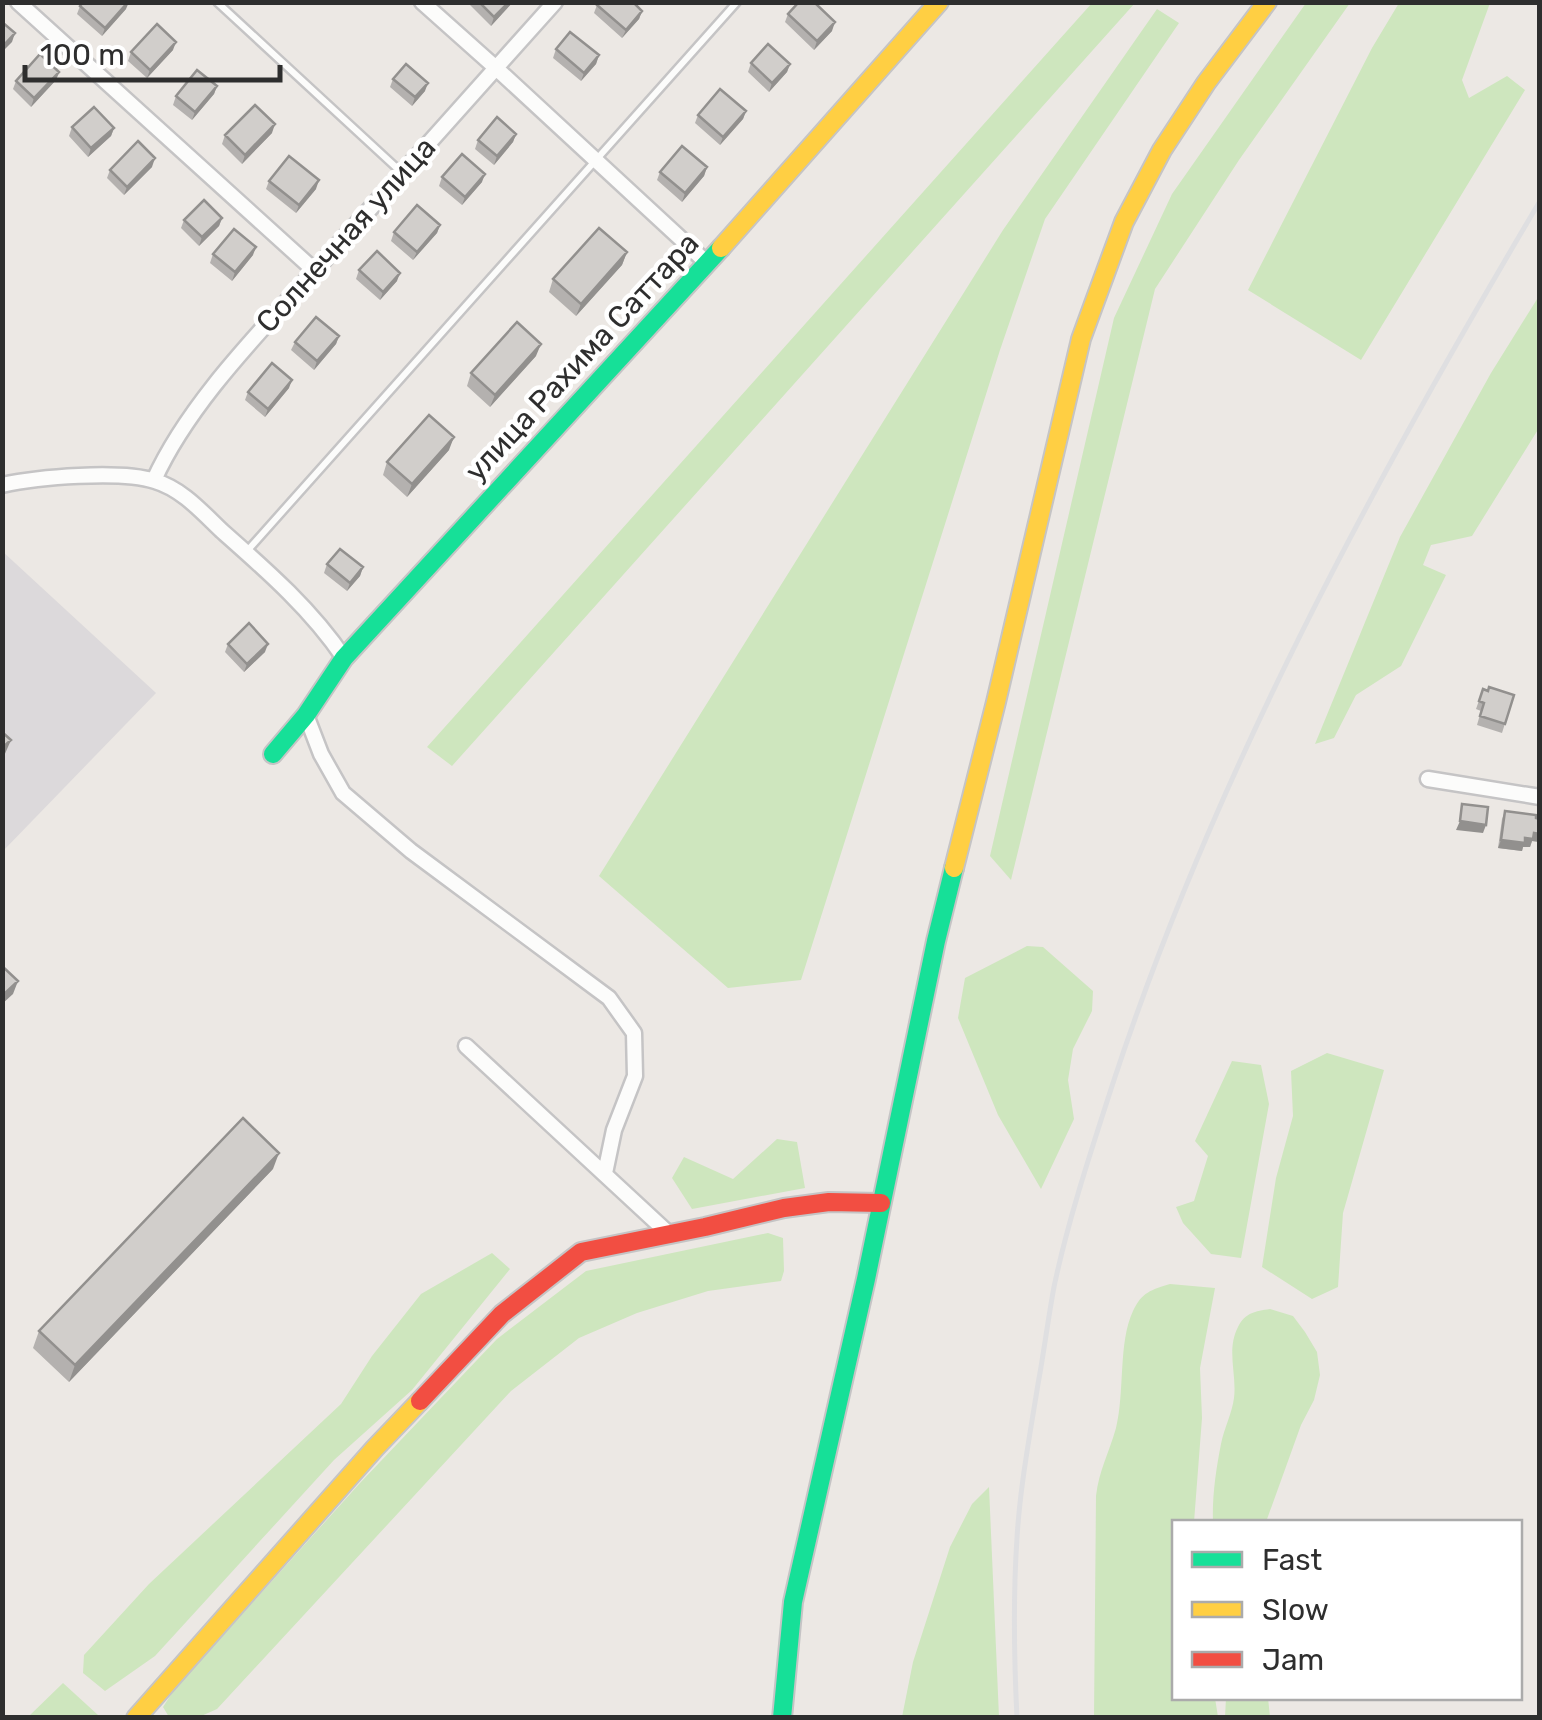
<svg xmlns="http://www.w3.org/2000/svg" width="1542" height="1720" viewBox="0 0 1542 1720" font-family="Rubik,sans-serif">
<rect width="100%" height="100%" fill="#ece8e4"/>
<path fill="#dcd9db" d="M2 551 156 693 3 851H2Z"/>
<path fill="#cee6be" d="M1092 3H1135L452 766 427 747Z
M1306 3H1350L1239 160 1155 289 1011 880 990 856 1114 318 1172 194Z
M1399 3H1490L1462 80 1469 98 1507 76 1525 90 1361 360 1248 290 1372 48Z
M1157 9 1179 23 1045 219 1000 350 801 980 728 988 599 876 1003 230Z
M1539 296V428L1472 536 1431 545 1423 565 1446 575 1401 666 1356 695 1334 738 1315 744 1400 537 1491 373Z
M1027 946 1043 947 1093 991 1092 1011 1073 1049 1068 1080 1074 1119 1041 1189 998 1115 958 1018 965 978Z
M1327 1053 1384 1070 1343 1213 1338 1287 1312 1299 1262 1267 1276 1178 1293 1116 1291 1071Z
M1232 1061 1261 1065 1269 1104 1241 1258 1211 1254 1183 1223 1176 1207 1194 1201 1208 1156 1195 1141Z
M777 1139 797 1142 805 1188 692 1209 672 1178 684 1157 733 1179Z
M768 1233 783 1238 784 1271 781 1281 708 1291 637 1313 579 1338 511 1391 217 1709 199 1717H169L163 1707 174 1690 360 1483 497 1339 586 1271Z
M492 1253 510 1269 412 1390 334 1460 155 1656 105 1691 83 1673 84 1655 149 1584 341 1404 372 1356 421 1294Z
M1170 1284 1215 1288 1200 1368 1202 1418 1194 1522H1174V1698H1215L1218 1717H1094L1096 1496C1099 1470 1109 1453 1116 1428 1125 1392 1118 1343 1133 1311 1142 1292 1151 1290 1170 1284Z
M1270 1309 1293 1316 1305 1332 1317 1352 1320 1375 1314 1400 1301 1425 1266 1522H1213C1212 1497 1216 1469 1221 1444 1224 1429 1232 1413 1234 1398 1237 1374 1226 1350 1238 1327 1245 1313 1255 1311 1270 1309Z
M989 1487 999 1717H902L913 1662 950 1547 972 1504Z
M63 1683 98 1715 95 1717H28Z
M1226 1698H1268L1270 1717H1225Z"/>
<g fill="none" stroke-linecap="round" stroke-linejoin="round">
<defs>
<path id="lane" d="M217 2 400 171
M247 551 737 2"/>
<path id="street" d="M18 2 315 271
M422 2 496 68 707 263
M154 480C188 405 256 336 311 275 392 184 473 93 555 2
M2 485C38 477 120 470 155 481 182 489 202 512 222 531 265 569 311 609 344 658
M306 715 321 754 343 793 411 851 609 998 634 1033 635 1076 614 1130 605 1173
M1428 779 1540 797
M466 1046 668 1233"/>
<path id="fast" d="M273 754 306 715 344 658 721 248
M782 1718 793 1602 866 1279 936 941 954 868"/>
<path id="slow" d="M721 248 939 2
M954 868 996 702 1081 339 1124 222 1162 150 1206 83 1267 2
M136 1718 375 1448 420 1401"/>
<path id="jam" d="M420 1401 502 1314 581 1252 705 1227 784 1208 829 1202 881 1203"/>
</defs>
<use href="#lane" stroke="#c5c4c5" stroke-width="11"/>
<use href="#street" stroke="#c5c4c5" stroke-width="19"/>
<use href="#fast" stroke="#c5c4c5" stroke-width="22"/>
<use href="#slow" stroke="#c5c4c5" stroke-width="22"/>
<use href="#jam" stroke="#c5c4c5" stroke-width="22"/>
<use href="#lane" stroke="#fcfcfb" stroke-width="6"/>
<use href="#street" stroke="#fcfcfb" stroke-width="14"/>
<use href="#fast" stroke="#16e098" stroke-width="18"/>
<use href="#slow" stroke="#ffcf43" stroke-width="18"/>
<use href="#jam" stroke="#f24e42" stroke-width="18"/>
<path stroke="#dfdfe1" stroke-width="5" d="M1017 1718C1014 1658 1013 1597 1017 1538 1020 1487 1030 1434 1038 1384 1044 1352 1048 1319 1054 1287 1068 1220 1092 1148 1113 1083 1214 775 1375 479 1540 201"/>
</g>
<path fill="#b4b1af" d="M469 2H513L491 26 469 4Z
M597 5 642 11 639 19 622 38 594 13Z
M80 6 126 9 102 36 77 14Z
M788 14 832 31 814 50 785 22Z
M556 49 599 55 596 64 581 81 553 58Z
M173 50 147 78 128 61 131 52Z
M751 63 790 64 787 72 769 92 748 72Z
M59 72 56 80 31 107 13 89 16 81Z
M393 79 425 91 412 106 390 87Z
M217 86 214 94 192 120 173 105 176 96Z
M746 111 743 119 720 145 695 123 698 115Z
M72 127 114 128 111 136 88 157 69 136Z
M272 133 242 164 222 144 225 135Z
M516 134 513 142 494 165 475 149 478 140Z
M152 167 124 195 107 178 110 170Z
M707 167 704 176 682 202 657 180 660 172Z
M442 177 482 182 462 205 439 186Z
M269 181 316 189 296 213 266 189Z
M222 218 219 226 199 246 181 228 184 220Z
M440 225 437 233 413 260 391 241 394 232Z
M627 252 622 265 576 316 549 292 553 279Z
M213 254 253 255 232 281 210 263Z
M359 270 397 281 380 300 356 279Z
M339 336 336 344 314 370 291 350 295 342Z
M536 356 490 407 467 386 471 373Z
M289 388 265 417 245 400 248 392Z
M449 450 407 497 383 475 387 462Z
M327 564 363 567 360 576 347 591 324 573Z
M228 644 265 652 244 672 225 652Z
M1483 689 1514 695 1502 733 1477 725 1481 711 1476 709Z
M1505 811 1540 819V842L1532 841 1530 847H1523L1522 851 1498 848 1502 819Z
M273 1169 69 1382 33 1348 39 1331Z"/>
<path fill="#92908e" d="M129 2 126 9 102 36 105 28Z
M509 2H513L491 26 494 17Z
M642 11 639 19 622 38 626 30Z
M835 22 832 31 814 50 817 41Z
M15 33 12 42 2 52V47Z
M176 42 173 50 147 78 150 70Z
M599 55 596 64 581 81 584 73Z
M790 64 787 72 769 92 772 83Z
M59 72 56 80 31 107 34 98Z
M428 83 425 91 412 106 415 97Z
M217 86 214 94 192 120 195 112Z
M746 111 743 119 720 145 723 137Z
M275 124 272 133 242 164 245 155Z
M114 128 111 136 88 157 91 148Z
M516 134 513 142 494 165 497 156Z
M155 158 152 167 124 195 127 187Z
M707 167 704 176 682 202 685 193Z
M485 174 482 182 462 205 465 197Z
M319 180 316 189 296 213 299 205Z
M222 218 219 226 199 246 202 237Z
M440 225 437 233 413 260 417 252Z
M256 247 253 255 232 281 235 272Z
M627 252 622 265 576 316 581 304Z
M400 273 397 281 380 300 383 292Z
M339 336 336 344 314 370 317 361Z
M541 344 536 356 490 407 495 395Z
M292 380 289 388 265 417 268 409Z
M454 437 449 450 407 497 412 484Z
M363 567 360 576 347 591 350 583Z
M268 644 265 652 244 672 247 664Z
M11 740 4 756 2 758V748Z
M1460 821 1486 825 1483 833 1456 830Z
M1534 833 1540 834V842L1532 841 1530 847H1523L1522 851 1498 848 1501 840 1525 838Z
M18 981 13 994 2 1004V996Z
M279 1153 273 1169 69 1382 75 1365Z"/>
<path fill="#d1cecb" stroke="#92908e" stroke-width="2.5" d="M83 2H128L105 28 80 6Z
M479 2H509L494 17Z
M599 2H633L642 11 626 30 597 5Z
M799 2H814L835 22 817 41 788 14Z
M2 22 15 33 2 47Z
M157 24 176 42 150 70 131 52Z
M570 32 599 55 584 73 556 49Z
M768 44 790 64 772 83 751 63Z
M40 54 59 72 34 98 16 81Z
M406 64 428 83 415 97 393 79Z
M197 70 217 86 195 112 176 96Z
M720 89 746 111 723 137 698 115Z
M255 105 275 124 245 155 225 135Z
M94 107 114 128 91 148 72 127Z
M497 117 516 134 497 156 478 140Z
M138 141 155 158 127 187 110 170Z
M682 146 707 167 685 193 660 172Z
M462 154 485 174 465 197 442 177Z
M289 156 319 180 299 205 269 181Z
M204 200 222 218 202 237 184 220Z
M417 205 440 225 417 252 394 232Z
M599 228 627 252 581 304 553 279Z
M234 229 256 247 235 272 213 254Z
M377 251 400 273 383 292 359 270Z
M316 317 339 336 317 361 295 342Z
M517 322 541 344 495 395 471 373Z
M272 363 292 380 268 409 248 392Z
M429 415 454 437 412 484 387 462Z
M340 549 363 567 350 583 327 564Z
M249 623 268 644 247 664 228 644Z
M1489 687 1514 695 1505 724 1480 716 1484 703 1479 701 1483 689 1488 691Z
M2 732 11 740 2 748Z
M1462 804 1488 807 1486 825 1460 821Z
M1505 811 1536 815V818L1540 819V834L1534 833 1533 839 1525 838V843L1501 840Z
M2 966 18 981 2 996Z
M243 1118 279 1153 75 1365 39 1331Z"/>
<g text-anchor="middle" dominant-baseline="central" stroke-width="9" stroke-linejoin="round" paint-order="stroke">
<g font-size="30" fill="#2e2e2e" stroke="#fff">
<text transform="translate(346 235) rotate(-48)">Солнечная улица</text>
<text transform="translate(582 357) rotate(-47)">улица Рахима Саттара</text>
</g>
</g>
<rect width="1542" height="1720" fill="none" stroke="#2e2e2e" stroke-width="10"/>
<rect x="1172" y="1520" width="350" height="180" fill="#ffffff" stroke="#ababab" stroke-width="2.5"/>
<rect x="1192" y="1552" width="50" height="15" fill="#16e098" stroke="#ababab" stroke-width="2.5"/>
<text x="1262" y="1570" font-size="30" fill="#2e2e2e">Fast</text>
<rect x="1192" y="1602" width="50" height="15" fill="#ffcf43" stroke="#ababab" stroke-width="2.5"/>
<text x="1262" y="1620" font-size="30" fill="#2e2e2e">Slow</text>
<rect x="1192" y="1652" width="50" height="15" fill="#f24e42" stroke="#ababab" stroke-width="2.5"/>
<text x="1262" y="1670" font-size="30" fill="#2e2e2e">Jam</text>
<path d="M25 65v15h255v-15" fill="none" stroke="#2e2e2e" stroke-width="5"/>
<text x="40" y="65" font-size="30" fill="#2e2e2e" stroke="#ffffff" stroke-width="8" paint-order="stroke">100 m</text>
</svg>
